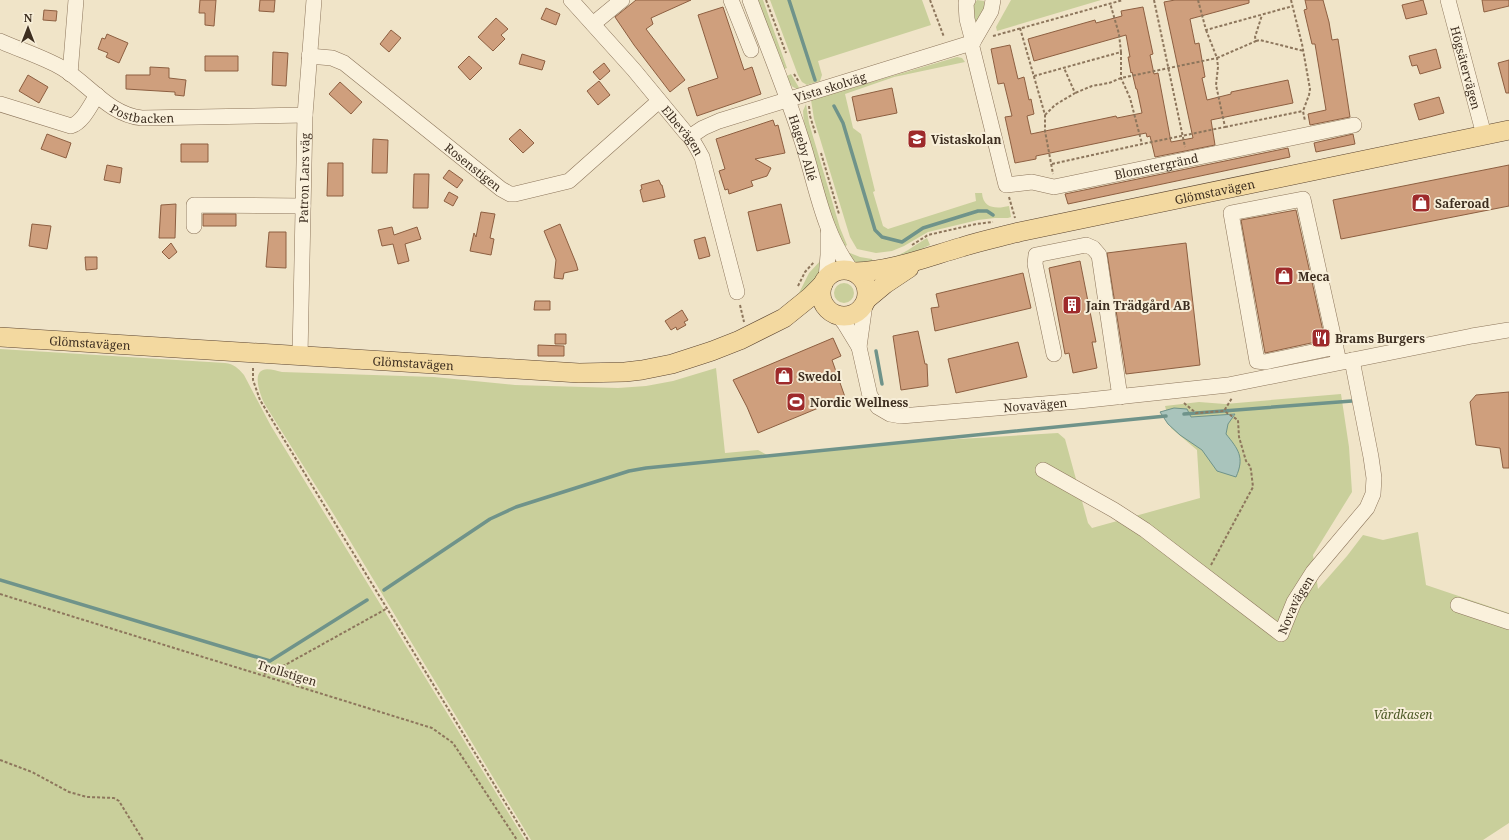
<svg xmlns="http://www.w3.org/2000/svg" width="1509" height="840" viewBox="0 0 1509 840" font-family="'Noto Serif',serif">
<rect width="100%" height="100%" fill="#f0e4c8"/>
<path fill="#c9cf9b" d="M757 0H763L787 68 784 69 783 65Z
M770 0H922L931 25 818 61 822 75 820 81 807 85 802 82 798 75Z
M977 0 984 1 985 8 978 21H974L971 9Z
M1011 0H1101L997 31 996 27Z
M957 57 962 58 965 62 894 77 845 94 853 128 861 134 875 191 873 192 883 226 888 229 976 201 975 193H982C983 209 997 209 1009 206L1011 217 1008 218H995L978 220 928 232 904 246 892 251 876 253 857 249 850 237 846 224 814 119 811 100Z
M791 74 801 91 793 87 783 78Z
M806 104 809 123 840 228 847 245 843 248 835 229 804 124 803 111Z
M927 238 930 245 913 253 881 261 883 259C900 258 913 246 927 238Z
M850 253 860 257 872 259 874 266 857 264 847 254Z
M822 259 819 279 795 301 809 273Z
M834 293a10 10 0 1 1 20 0a10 10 0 1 1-20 0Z
M0 349 225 363C234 364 238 368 244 375L271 426 525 840H0Z
M716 368 725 453 758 450 769 456 892 443 1058 433 1065 439 1088 523 1092 528 1200 498 1197 450 1171 428 1165 406 1199 402 1225 404 1341 394 1349 447 1352 492 1313 555 1318 589 1347 556 1363 535 1383 540 1418 532 1426 585 1509 613V823L1483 840H531L341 526 264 403C261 396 252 374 263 370 268 368 277 371 282 372L434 377 515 385 618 388 646 386 673 381Z"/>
<path fill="#a9c4bc" stroke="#6f938a" d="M1174 408 1187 409 1191 417 1235 414 1228 424 1226 434C1238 449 1245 457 1236 477L1217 471 1202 450 1180 435 1168 424 1160 412Z"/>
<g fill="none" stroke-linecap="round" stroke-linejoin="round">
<path stroke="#6f938a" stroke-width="3.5" d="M789 0 815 80
M834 106 843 123 875 230 882 237 902 242 923 228 978 211H987L993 215
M876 351 882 384
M1184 414 1352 401
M0 580 270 661 367 600
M384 590 490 519 516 507 629 471 646 468 1166 416"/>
</g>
<path fill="#cf9f7d" stroke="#8d5f41" d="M200 0H216L214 26 205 25V13H199Z
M260 0H275L274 12 259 11Z
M636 0H691L651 18 653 24 646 29 685 80 670 92 634 45 615 17Z
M1175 0H1249V3L1190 19 1195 44 1199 43 1205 77 1202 78 1207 100 1231 94V92L1288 80 1293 103 1211 120 1215 145 1155 157 1150 136 1147 137 1146 133 1036 156V159L1015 163 1005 117 1012 116 1004 83 998 84 991 49 1010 45 1018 79 1024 77 1029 100 1031 99 1034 114 1027 116 1031 134 1116 116 1117 118 1142 113 1137 89H1136L1132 72 1131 73 1128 57H1130L1126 35 1034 61 1028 39 1095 20 1096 23 1122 16 1121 11 1143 7 1153 54 1150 55 1154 74 1158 73 1171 142 1193 138 1164 2Z
M1305 0H1323L1329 22 1332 40 1338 39 1350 117 1310 125 1308 114 1326 110 1315 44H1312L1304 10 1307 9Z
M1423 0 1427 14 1406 19 1402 5Z
M1482 0H1509V6L1484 12Z
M723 7 744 70 752 67 761 94 697 116 688 88 718 78 698 15Z
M546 8 560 14 556 25 541 19Z
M44 10 57 11 56 21 43 20Z
M496 18 508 29 501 35 505 39 493 51 478 37Z
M391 30 401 38 389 52 380 44Z
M107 34 128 43 119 63 106 57 108 53 98 49 102 38 105 39Z
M1436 49 1441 68 1420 74 1417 65 1412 66 1409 56Z
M273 52 288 53 286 86 272 85Z
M522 54 545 61 542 70 519 64Z
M205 56H238V71H205Z
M469 56 482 68 470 80 458 67Z
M1509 60V93H1506L1498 63Z
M604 63 610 71 600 80 593 72Z
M150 67 169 68V78L186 80 184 96 175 95V92L126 89V75H150Z
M28 75 48 87 39 103 19 91Z
M599 81 610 95 598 105 587 91Z
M340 82 362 102 351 114 329 94Z
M892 88 897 113 857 121 852 97Z
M1439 97 1444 113 1419 120 1414 104Z
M773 120 775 126 778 125 785 153 755 159 771 168 767 176 751 181 753 186 729 194 728 189 725 190 719 171 725 169 716 139Z
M520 129 534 143 523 153 509 139Z
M47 134 71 143 66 158 41 149Z
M1353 134 1355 144 1316 152 1314 143Z
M373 139 388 140 387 173H372Z
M181 144H208V162H181Z
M1288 148 1290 157 1068 204 1065 194Z
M328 163H343V196H327Z
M107 165 122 168 120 183 104 180Z
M1509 165V206L1341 239 1333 200Z
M449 170 463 180 457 188 443 178Z
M414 174H429L428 208H413Z
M659 180 661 185H662L665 197 643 202 640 190 642 189 641 185Z
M449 192 458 197 453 206 444 201Z
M176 204 175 238H159L161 205Z
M781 204 790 243 757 251 748 212Z
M1296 210 1325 340 1265 353 1241 220Z
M481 212 495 214 490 238 494 239 491 255 470 251 474 233 476 237Z
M203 214H236V226H203Z
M32 224 51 226 47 249 29 246Z
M560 224 576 263 578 270 564 273 563 279 554 278 556 260 544 231Z
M392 227 394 235 417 227 421 239 405 244 409 261 398 264 393 244 382 246 378 230Z
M269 232H286V268L266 267Z
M705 237 710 256 699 259 694 240Z
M171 243 177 252 169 259 162 252Z
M1186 243 1200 365 1126 374 1107 253Z
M85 257H97V269L86 270Z
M1080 261 1096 342H1092L1097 368 1073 373 1069 353 1065 354 1049 268Z
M1023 273 1031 308 935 331 931 308 939 307 936 294Z
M535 301H550V310H534Z
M682 310 688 320 684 322 686 325 677 330 676 327 671 330 665 321Z
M918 331 925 364H927L928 386 901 390 893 336Z
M555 334H566V344H555Z
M833 338 841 356 832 360 845 397 758 433 747 407 733 380Z
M1018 342 1027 377 956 393 948 359Z
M538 345 564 346V356H538Z
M1509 392V468H1503L1500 448 1476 445 1470 402 1476 395Z"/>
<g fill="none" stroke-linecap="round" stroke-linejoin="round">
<defs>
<g id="minor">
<path id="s1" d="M571 0 634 70 686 133C693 138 697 149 702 157L737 292"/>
<path d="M731 0 751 50"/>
<path id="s2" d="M750 0C767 46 786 91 801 138 816 183 822 232 852 271"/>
<path id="s3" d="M968 0 966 3 967 19 973 42 971 43 1006 185 1032 182 1054 187 1354 125"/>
<path id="s4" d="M1448 0 1484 135"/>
<path d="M593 24 622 0"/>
<path id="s5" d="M0 41C20 50 43 57 62 68 89 84 109 115 142 118L305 115"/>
<path d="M973 42 991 11 993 0"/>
<path id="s6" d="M309 56 332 58 344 63 501 189 510 194H515L569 181 659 101"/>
<path d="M70 74 76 0"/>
<path d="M0 104 71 126C83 122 90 106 97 95"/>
<path id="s7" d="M691 136 703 128 719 121 971 43"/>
<path d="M194 226V205L303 206"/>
<path d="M826 279 828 255V233"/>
<path id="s8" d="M865 304 859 347 870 396 878 407 890 414 901 416 1079 401 1228 385 1472 336 1509 330"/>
<path d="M838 315 845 324 859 347"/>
<path d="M1336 347 1265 362 1257 361 1231 213 1303 199 1339 362"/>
<path d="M1054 354 1035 264 1036 255 1086 245 1093 248 1099 255 1120 397"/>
<path id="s9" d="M300 356 305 115 314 0"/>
<path id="s10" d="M1043 470 1114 510 1145 530 1281 634 1294 602 1313 572 1367 508 1373 494 1374 478 1371 457 1352 360"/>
<path d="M1458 605 1509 622"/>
</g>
<g id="major">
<circle cx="844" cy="293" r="23"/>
<path id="s11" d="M855 272C892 271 927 257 962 247 981 241 1000 237 1019 232L1509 130"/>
<path d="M867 299 885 284 909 268"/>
<path id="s12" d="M0 337 579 373 625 372 642 370 672 364 712 351 740 340 784 318 810 297 823 284"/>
</g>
</defs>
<use href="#minor" stroke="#8d765c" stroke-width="16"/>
<use href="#major" stroke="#5b4430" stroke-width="20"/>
<path stroke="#8d765c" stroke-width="2" stroke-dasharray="3 2" stroke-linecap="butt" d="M766 0 786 53
M930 0 944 37
M1154 0 1185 147
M1198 0 1206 30 1293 6
M1291 0 1302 44 1310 89 1309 95 1303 111 1305 121
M1020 28 1045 115V131L1053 174
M1206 30 1217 58 1256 41 1255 37 1262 15
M993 36 1123 0
M1256 41 1260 40 1304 51
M1121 52V78L1130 98 1142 144
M794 74 799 82
M1034 76 1121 52 1119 34 1110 3
M809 106 810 116 816 135
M1045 115 1055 105 1075 93 1064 68
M1225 127 1303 111
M821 153 839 214
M1052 164 1142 144 1225 127 1216 85 1218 67 1217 58 1121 78 1109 83 1092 86 1075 93
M1009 197 1015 218
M912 245 928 235 976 224 993 222
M798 286 805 272 814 262
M740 305 744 322
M253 368V380L260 400 528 840
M1184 403 1196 413 1224 411 1232 398
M1211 565 1253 487 1251 470 1250 466 1246 461 1239 437 1238 420 1224 411
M0 594 432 728 453 743 517 840
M264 674 276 670 386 609
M0 760 32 772 69 792 87 797 114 798 119 801 143 840"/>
<use href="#minor" stroke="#faf1dc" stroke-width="15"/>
<use href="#major" stroke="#f3d9a0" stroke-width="19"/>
</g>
<defs>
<symbol id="school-square" viewBox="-11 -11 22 22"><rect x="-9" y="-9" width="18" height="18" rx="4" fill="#9e2a2b" stroke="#f7eed8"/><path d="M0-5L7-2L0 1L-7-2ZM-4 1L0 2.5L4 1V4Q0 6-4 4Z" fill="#fff"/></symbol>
<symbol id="shop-square" viewBox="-11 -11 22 22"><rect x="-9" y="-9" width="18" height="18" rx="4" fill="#9e2a2b" stroke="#f7eed8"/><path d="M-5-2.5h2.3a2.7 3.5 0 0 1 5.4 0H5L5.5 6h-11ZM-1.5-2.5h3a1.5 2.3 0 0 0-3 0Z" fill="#fff"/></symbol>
<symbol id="building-square" viewBox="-11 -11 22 22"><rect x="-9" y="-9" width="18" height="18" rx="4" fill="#9e2a2b" stroke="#f7eed8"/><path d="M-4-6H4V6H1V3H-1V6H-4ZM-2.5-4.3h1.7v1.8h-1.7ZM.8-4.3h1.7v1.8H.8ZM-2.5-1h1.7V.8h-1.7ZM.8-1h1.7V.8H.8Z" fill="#fff"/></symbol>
<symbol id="restaurant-square" viewBox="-11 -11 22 22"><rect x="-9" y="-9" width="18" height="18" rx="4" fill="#9e2a2b" stroke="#f7eed8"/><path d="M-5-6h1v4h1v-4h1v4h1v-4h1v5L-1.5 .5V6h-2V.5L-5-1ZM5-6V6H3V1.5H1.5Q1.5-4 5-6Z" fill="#fff"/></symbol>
<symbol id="stadium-square" viewBox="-11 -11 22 22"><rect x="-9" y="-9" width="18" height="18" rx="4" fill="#9e2a2b" stroke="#f7eed8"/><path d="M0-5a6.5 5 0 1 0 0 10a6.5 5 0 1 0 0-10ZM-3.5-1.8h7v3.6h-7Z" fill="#fff"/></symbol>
</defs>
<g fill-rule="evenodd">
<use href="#school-square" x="906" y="128" width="22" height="22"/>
<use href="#shop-square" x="1410" y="192" width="22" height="22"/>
<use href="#shop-square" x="1273" y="265" width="22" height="22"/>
<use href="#building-square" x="1061" y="294" width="22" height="22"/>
<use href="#restaurant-square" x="1310" y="327" width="22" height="22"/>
<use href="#shop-square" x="773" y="365" width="22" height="22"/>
<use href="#stadium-square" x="785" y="391" width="22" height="22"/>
</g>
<g text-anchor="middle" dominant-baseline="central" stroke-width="4" stroke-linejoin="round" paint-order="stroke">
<g font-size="12" fill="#3d2e20" stroke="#f7eed8">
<text stroke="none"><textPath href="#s4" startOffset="70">Högsätervägen</textPath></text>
<text stroke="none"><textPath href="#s7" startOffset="148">Vista skolväg</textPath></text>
<text stroke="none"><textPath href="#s5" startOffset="163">Postbacken</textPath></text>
<text stroke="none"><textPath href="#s1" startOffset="172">Elbevägen</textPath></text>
<text stroke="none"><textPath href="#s2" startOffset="157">Hageby Allé</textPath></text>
<text stroke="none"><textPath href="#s3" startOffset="345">Blomstergränd</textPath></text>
<text stroke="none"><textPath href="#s6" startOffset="202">Rosenstigen</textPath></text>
<text stroke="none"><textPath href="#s9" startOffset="178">Patron Lars väg</textPath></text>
<text stroke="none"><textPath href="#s11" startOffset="369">Glömstavägen</textPath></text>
<text stroke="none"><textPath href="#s12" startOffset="90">Glömstavägen</textPath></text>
<text stroke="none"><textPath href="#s12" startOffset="414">Glömstavägen</textPath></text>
<text stroke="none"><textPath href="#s8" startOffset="267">Novavägen</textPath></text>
<text stroke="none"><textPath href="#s10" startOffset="322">Novavägen</textPath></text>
<text transform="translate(287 673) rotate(17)">Trollstigen</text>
</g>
<g font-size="12" font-weight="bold" fill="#3d2e20" stroke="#f7eed8" text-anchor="start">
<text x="931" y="139">Vistaskolan</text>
<text x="1435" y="203">Saferoad</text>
<text x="1298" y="276">Meca</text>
<text x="1086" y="305">Jain Trädgård AB</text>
<text x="1335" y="338">Brams Burgers</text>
<text x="798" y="376">Swedol</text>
<text x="810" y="402">Nordic Wellness</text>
</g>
<g font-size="12" font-style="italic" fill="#4d5a26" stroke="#f7eed8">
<text x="1403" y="714">Vårdkasen</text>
</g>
</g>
<g transform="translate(28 28)" stroke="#f7eed8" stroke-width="3" paint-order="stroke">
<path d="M0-3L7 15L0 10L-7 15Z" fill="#3d2e20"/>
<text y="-6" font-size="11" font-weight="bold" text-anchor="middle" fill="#3d2e20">N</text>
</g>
</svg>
